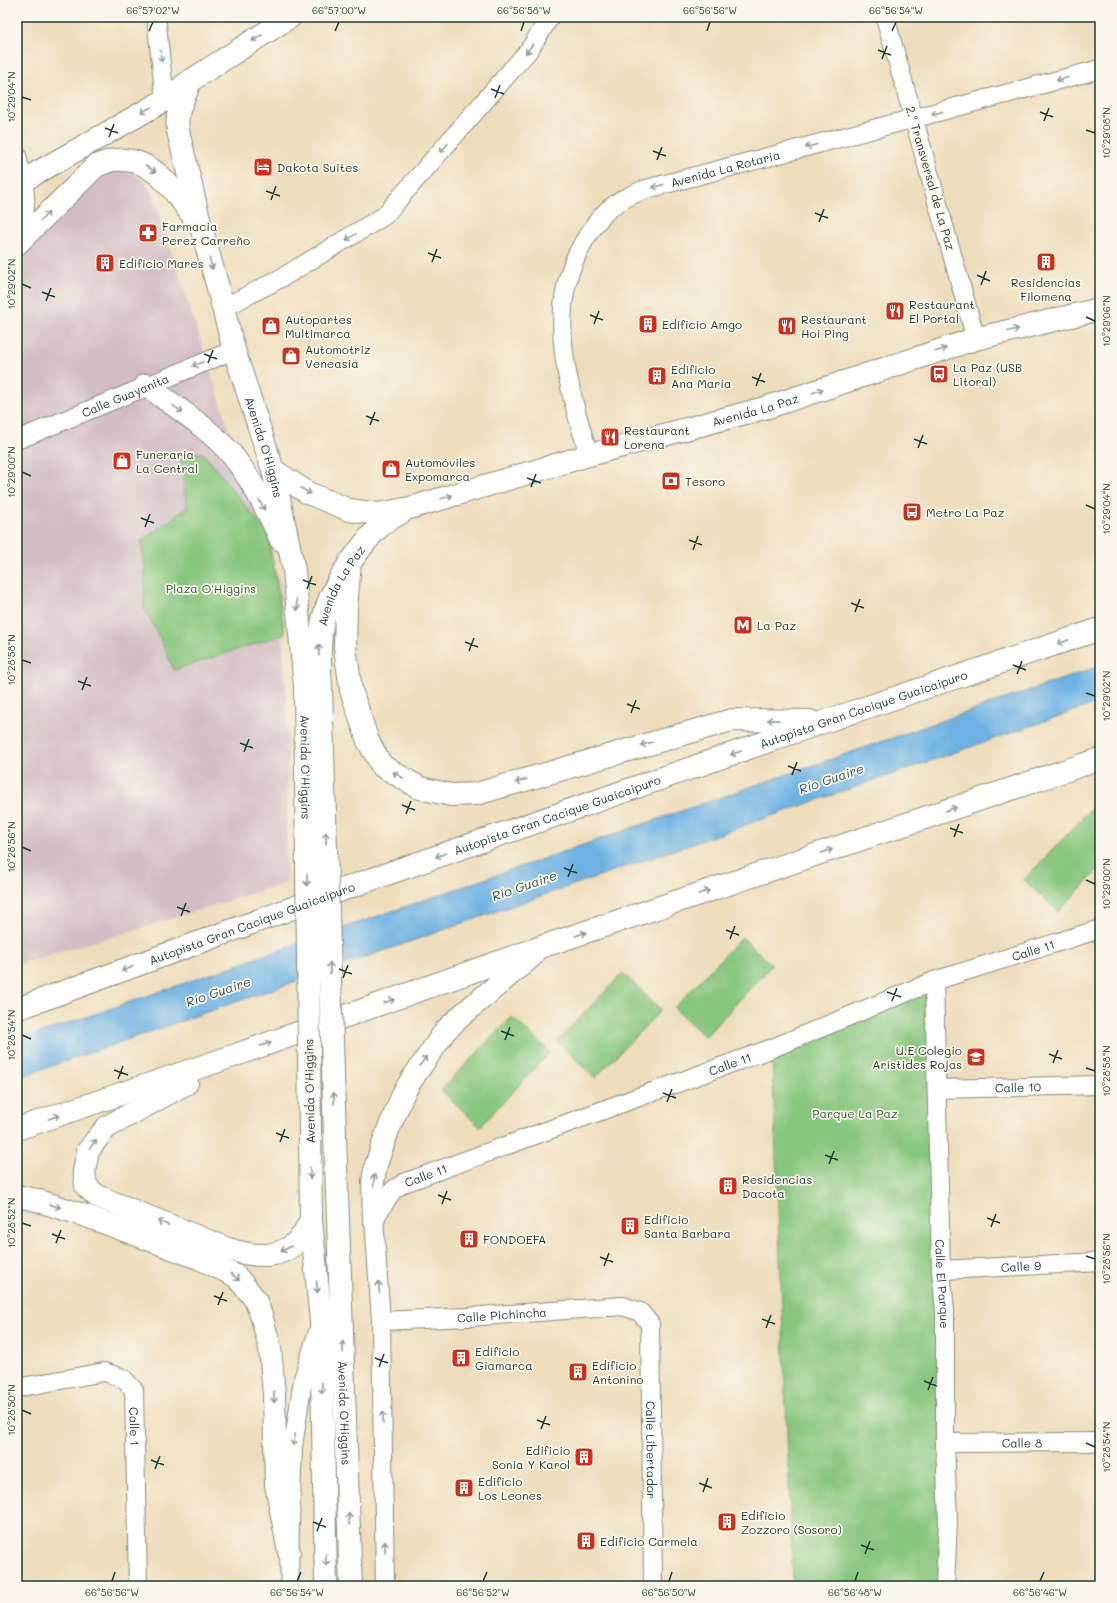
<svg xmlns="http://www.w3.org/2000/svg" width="1117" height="1603" viewBox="0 0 1117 1603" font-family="Mali,sans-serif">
<rect width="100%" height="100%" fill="#fbf7ec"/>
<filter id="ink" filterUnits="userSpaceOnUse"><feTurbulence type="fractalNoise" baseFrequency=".025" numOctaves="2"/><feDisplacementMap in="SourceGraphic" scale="8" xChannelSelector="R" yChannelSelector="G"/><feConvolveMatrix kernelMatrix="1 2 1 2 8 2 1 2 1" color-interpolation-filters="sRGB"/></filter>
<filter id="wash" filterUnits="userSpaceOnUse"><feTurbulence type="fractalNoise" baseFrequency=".012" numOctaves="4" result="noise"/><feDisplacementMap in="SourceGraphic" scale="16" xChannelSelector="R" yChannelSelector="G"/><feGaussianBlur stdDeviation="0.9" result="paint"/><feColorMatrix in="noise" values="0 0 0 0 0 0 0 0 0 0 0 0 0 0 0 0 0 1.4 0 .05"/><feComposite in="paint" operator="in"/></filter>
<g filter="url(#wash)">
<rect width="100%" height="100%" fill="#eeddbc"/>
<path fill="#d2bdc5" d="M109 170H123L137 176 144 181 152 193 280 584 288 734 286 883 125 933 17 964V252Z"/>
<path fill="#87c67d" stroke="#538258" d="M203 453 268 534 285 634 174 670 159 636 144 608 145 596V567L141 541 187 508 180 454Z
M1094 806 1100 811V868L1058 912 1024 880Z
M742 937 772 965 705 1037 674 1008Z
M623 973 661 1010 595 1078 557 1041Z
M932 989 944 1586H793L772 1056Z
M512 1017 550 1052 480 1127 441 1090Z"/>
<path fill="#6eb2e3" stroke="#46788c" d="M1100 666V702L17 1078V1041Z"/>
</g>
<g filter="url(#ink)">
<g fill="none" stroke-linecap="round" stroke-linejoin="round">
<defs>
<g id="minor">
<path d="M156 17 165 100"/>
<path d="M885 17 972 325 975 339"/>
<path d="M17 155C22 183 33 203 17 229"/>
<path d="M221 304 235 302 283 277 384 216 529 50 550 17"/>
<path id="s1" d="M17 440 234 350"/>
<path id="s2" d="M589 455C568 387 544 309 583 243 600 214 612 202 643 190L1100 69"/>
<path id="s3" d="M934 981 941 1270 945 1311V1443L948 1521 945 1586"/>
<path id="s4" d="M937 1089 1100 1085"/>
<path id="s5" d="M941 1270 1100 1262"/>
<path id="s6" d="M381 1321 467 1317 623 1306 640 1312 650 1324 653 1586"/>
<path id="s7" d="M17 1388 104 1372 123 1378 134 1390 138 1586"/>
<path id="s8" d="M945 1443 1100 1442"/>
<path d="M290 1586 289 1552 293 1447 303 1379 318 1331"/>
<path id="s9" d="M385 1586 381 1321 374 1219 393 1190 404 1183 770 1049 934 981 1100 929"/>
</g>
<g id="secondary">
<path id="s10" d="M190 81C184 101 175 109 178 131L201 227 217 284 234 350 273 470 294 570 305 687"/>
<path d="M17 184 165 100 190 81 290 17"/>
<path d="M17 244 96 166C101 164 108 161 114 160 154 156 174 191 195 219"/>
<path d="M146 385C175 407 208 427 232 455 252 480 268 511 281 540"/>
<path id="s11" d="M273 470 308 493 349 510 378 514 410 508 589 455 768 407 975 339 1100 309"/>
<path id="s12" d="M321 688C317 631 320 603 355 556 371 534 378 525 402 512"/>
<path d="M310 1134 311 1220 321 1321 326 1586"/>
<path id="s13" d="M335 1137 351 1586"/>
</g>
<g id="motorway">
<path d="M350 562 346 609 345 647 351 690 368 741 382 766 420 788 451 795 476 794 732 720 810 721"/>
<path id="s14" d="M17 1009 361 883 826 721 1100 629"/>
<path d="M187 1083 107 1127 96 1140 88 1151 84 1171 86 1186 97 1196 228 1249C254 1257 283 1261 302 1236 305 1231 308 1225 311 1220"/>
<path d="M17 1129 230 1057 544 946 1100 759"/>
<path d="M17 1196 36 1200 89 1217 201 1259 236 1276 255 1299 262 1318 270 1348 274 1394 276 1485 289 1552"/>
<path d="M374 1219 373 1182 376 1165 387 1133 404 1092 412 1079 446 1030 462 1015 532 956"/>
</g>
</defs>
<use href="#minor" stroke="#868d78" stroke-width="20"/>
<use href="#secondary" stroke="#868d78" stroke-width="24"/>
<use href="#motorway" stroke="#868d78" stroke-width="24"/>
<use href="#minor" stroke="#fff" stroke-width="18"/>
<use href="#secondary" stroke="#fff" stroke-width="22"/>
<use href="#motorway" stroke="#fff" stroke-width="22"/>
<defs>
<g id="secondary-bridge">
<path id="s15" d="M305 687 310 1134"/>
<path d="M321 688 335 1137"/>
</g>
</defs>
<use href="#secondary-bridge" stroke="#868d78" stroke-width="24" stroke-linecap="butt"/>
<use href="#secondary-bridge" stroke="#fff" stroke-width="22"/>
</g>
<defs><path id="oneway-shaft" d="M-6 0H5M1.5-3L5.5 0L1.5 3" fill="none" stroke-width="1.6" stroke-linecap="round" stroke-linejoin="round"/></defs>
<g stroke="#8f9e9a">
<use href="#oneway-shaft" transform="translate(257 38) rotate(147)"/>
<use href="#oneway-shaft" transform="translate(529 49) rotate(127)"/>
<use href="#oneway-shaft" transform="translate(161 56) rotate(84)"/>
<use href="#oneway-shaft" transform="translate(1062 79) rotate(165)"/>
<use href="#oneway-shaft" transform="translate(146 110) rotate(150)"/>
<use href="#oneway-shaft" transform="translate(937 113) rotate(165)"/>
<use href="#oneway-shaft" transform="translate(811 146) rotate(165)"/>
<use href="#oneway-shaft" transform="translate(444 148) rotate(131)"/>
<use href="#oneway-shaft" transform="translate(151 169) rotate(32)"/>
<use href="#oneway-shaft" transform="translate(658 186) rotate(165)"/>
<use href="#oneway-shaft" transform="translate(45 216) rotate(-45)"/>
<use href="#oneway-shaft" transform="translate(351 237) rotate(149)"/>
<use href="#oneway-shaft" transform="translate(211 264) rotate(74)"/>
<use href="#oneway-shaft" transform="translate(1013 330) rotate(-14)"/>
<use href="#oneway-shaft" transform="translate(941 350) rotate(-18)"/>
<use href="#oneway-shaft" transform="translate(198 364) rotate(158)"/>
<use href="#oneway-shaft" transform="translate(818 391) rotate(-18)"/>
<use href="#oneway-shaft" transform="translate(178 409) rotate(35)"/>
<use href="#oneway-shaft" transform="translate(306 491) rotate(30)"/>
<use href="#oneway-shaft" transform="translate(447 497) rotate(-16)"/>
<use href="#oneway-shaft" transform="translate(262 505) rotate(61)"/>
<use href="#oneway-shaft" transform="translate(297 605) rotate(84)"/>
<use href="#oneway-shaft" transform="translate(1063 642) rotate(161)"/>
<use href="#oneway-shaft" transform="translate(319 650) rotate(-89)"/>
<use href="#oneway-shaft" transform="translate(773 720) rotate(-179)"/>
<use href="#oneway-shaft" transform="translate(646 744) rotate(164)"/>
<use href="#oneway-shaft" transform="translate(736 753) rotate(161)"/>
<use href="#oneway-shaft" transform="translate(398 775) rotate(-150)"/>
<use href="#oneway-shaft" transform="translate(521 781) rotate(164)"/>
<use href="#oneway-shaft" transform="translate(951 809) rotate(-19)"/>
<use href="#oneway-shaft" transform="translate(326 838) rotate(-92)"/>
<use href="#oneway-shaft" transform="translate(827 851) rotate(-19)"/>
<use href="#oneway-shaft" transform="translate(441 855) rotate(161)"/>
<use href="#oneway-shaft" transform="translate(307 880) rotate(90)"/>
<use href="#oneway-shaft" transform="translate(704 892) rotate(-19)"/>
<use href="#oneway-shaft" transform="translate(581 934) rotate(-19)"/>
<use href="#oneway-shaft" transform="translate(330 968) rotate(-92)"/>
<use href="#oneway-shaft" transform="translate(127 969) rotate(160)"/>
<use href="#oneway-shaft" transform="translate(389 1001) rotate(-19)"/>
<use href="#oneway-shaft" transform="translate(266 1044) rotate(-19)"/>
<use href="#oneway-shaft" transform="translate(423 1061) rotate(-54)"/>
<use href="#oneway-shaft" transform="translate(334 1098) rotate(-92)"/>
<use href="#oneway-shaft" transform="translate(54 1117) rotate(-19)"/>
<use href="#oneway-shaft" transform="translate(93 1144) rotate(-54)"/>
<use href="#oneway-shaft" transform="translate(310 1173) rotate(89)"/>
<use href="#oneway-shaft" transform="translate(374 1180) rotate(-85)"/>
<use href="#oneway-shaft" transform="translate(55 1206) rotate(17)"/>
<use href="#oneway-shaft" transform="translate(163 1223) rotate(-158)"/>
<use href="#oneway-shaft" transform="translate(286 1249) rotate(153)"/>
<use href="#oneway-shaft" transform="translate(235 1277) rotate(39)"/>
<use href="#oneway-shaft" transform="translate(317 1287) rotate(84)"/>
<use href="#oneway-shaft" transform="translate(379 1287) rotate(-94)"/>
<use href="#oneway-shaft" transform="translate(343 1347) rotate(-92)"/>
<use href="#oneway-shaft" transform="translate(322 1388) rotate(89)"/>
<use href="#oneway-shaft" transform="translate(274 1397) rotate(88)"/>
<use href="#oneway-shaft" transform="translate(383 1417) rotate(-91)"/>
<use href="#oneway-shaft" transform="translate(294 1440) rotate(98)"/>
<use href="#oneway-shaft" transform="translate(349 1519) rotate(-92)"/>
<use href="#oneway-shaft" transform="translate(385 1547) rotate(-91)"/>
<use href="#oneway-shaft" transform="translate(326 1560) rotate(89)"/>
</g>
</g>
<path fill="none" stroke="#1f3d34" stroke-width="1.5" d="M149 31 153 22M335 31 339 22M521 31 524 22M707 31 710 22M892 31 896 22M878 50 891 55M882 59 887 46M491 89 504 94M22 97 31 100M495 98 500 85M1040 112 1053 117M1044 121 1049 108M105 128 118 133M1086 130 1095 133M109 137 114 124M653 151 666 156M657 160 662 147M266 191 280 196M271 200 276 186M815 213 828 218M819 222 824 209M428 253 441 258M432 262 437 249M977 275 990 281M22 284 31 288M981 285 986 271M42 292 55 297M46 301 51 288M590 315 603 320M1086 317 1095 321M594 324 599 311M204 354 217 359M208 363 213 350M752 377 765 382M756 386 761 373M366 416 379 421M370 425 375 412M914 439 927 444M918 448 923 435M22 472 31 476M527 478 541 483M531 487 536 474M1086 505 1095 509M141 518 154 523M145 527 150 514M689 540 702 545M693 550 698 536M303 580 316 585M307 589 312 576M851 603 864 608M855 612 860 599M465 642 478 647M469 651 474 638M22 660 31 663M1013 665 1026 670M1017 674 1022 661M78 681 91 686M82 690 87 677M1086 693 1095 696M627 704 640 709M631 713 636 700M240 743 253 748M244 752 249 739M788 766 801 771M792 775 797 762M402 805 415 810M406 814 411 801M950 828 963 833M954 837 959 824M22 847 31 851M564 868 577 873M568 877 573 864M1086 880 1095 884M177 907 190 912M181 916 186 903M726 930 739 935M730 939 735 926M339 969 352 974M343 978 348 965M887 992 901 997M892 1001 897 988M501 1031 514 1036M22 1035 31 1039M505 1040 510 1027M1049 1054 1062 1059M1053 1063 1058 1050M1086 1068 1095 1071M114 1070 128 1075M118 1079 123 1066M663 1093 676 1098M667 1102 672 1089M276 1133 289 1138M280 1142 285 1129M825 1155 838 1160M829 1164 834 1151M438 1195 451 1200M442 1204 447 1191M987 1218 1000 1223M22 1223 31 1226M991 1227 996 1214M52 1234 65 1239M56 1243 61 1230M1086 1256 1095 1259M600 1257 613 1262M604 1266 609 1253M214 1296 227 1301M218 1305 223 1292M762 1319 775 1324M766 1328 771 1315M375 1358 388 1363M379 1367 384 1354M924 1381 937 1386M928 1390 933 1377M22 1410 31 1414M537 1420 550 1425M541 1429 546 1416M1086 1443 1095 1447M151 1460 164 1465M155 1469 160 1456M699 1483 712 1488M703 1492 708 1478M313 1522 326 1527M317 1531 322 1518M861 1545 874 1550M865 1554 870 1541M112 1581 115 1572M297 1581 301 1572M483 1581 487 1572M669 1581 672 1572M855 1581 858 1572M1040 1581 1044 1572"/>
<defs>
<symbol id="hotel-square" viewBox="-11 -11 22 22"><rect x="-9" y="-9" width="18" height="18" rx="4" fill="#c8321e" stroke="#fbf7ec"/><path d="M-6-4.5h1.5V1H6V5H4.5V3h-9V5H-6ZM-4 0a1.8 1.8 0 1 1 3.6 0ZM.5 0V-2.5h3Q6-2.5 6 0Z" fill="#fff"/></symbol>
<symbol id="pharmacy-square" viewBox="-11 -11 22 22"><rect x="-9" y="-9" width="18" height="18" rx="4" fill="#c8321e" stroke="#fbf7ec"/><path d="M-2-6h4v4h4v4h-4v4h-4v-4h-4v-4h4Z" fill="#fff"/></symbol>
<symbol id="building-square" viewBox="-11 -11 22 22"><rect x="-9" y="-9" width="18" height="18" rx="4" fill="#c8321e" stroke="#fbf7ec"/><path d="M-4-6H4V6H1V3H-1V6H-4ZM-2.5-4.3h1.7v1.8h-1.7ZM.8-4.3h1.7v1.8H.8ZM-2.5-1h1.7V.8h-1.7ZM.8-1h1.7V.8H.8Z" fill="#fff"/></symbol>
<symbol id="restaurant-square" viewBox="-11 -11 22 22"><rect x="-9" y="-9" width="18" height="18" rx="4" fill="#c8321e" stroke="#fbf7ec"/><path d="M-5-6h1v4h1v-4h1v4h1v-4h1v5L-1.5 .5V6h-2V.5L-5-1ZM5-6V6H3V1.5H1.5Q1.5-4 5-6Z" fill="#fff"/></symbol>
<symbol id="shop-square" viewBox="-11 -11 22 22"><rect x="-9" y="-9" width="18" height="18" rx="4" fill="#c8321e" stroke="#fbf7ec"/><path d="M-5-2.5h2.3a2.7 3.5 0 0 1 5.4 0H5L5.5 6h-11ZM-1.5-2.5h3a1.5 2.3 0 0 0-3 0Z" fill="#fff"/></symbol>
<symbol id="bus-square" viewBox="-11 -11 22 22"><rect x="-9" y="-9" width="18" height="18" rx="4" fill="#c8321e" stroke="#fbf7ec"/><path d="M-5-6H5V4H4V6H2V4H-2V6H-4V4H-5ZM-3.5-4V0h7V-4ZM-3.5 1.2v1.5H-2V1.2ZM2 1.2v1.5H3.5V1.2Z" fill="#fff"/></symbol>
<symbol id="bank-square" viewBox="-11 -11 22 22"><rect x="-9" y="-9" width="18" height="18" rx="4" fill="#c8321e" stroke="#fbf7ec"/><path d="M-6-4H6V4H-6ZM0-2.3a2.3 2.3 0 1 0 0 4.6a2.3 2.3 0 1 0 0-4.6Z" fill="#fff"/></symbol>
<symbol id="metro-square" viewBox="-11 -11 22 22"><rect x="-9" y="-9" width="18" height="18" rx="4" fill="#c8321e" stroke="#fbf7ec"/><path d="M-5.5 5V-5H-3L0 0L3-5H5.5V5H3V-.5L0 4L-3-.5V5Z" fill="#fff"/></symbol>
<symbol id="school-square" viewBox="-11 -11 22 22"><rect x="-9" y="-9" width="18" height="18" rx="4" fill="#c8321e" stroke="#fbf7ec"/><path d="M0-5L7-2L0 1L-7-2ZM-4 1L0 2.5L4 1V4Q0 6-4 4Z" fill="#fff"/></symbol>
</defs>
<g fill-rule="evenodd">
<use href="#hotel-square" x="252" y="156" width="22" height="22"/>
<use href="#pharmacy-square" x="137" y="222" width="22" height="22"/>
<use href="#building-square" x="1035" y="251" width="22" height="22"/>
<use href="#building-square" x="94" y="252" width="22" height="22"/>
<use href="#restaurant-square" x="884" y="300" width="22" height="22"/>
<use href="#building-square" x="637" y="313" width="22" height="22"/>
<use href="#shop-square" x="260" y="315" width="22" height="22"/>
<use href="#restaurant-square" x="776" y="315" width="22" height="22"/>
<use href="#shop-square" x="280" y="345" width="22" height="22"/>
<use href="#bus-square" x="928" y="363" width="22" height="22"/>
<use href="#building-square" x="646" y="365" width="22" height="22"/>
<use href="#restaurant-square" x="599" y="426" width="22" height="22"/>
<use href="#shop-square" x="111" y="450" width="22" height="22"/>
<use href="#shop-square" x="380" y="458" width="22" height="22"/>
<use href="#bank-square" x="660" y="470" width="22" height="22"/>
<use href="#bus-square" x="901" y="501" width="22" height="22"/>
<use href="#metro-square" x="732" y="614" width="22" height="22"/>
<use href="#school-square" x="965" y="1046" width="22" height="22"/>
<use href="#building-square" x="717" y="1175" width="22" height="22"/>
<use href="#building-square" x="619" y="1215" width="22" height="22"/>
<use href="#building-square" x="458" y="1228" width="22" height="22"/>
<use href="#building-square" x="450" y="1347" width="22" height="22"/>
<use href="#building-square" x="567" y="1361" width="22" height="22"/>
<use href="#building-square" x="573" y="1446" width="22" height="22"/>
<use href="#building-square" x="453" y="1477" width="22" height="22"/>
<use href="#building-square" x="716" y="1511" width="22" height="22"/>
<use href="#building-square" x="575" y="1530" width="22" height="22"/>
</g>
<g text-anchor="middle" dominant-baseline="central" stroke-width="3.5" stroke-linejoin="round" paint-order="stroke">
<g font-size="12" fill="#1f3d34" stroke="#fbf7ec" text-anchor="start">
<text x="277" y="167">Dakota Suites</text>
<text x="162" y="226">Farmacia<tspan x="162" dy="14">Perez Carreño</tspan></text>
<text x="119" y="263">Edificio Mares</text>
<text x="1046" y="282" text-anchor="middle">Residencias<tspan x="1046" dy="14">Filomena</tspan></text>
<text x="909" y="304">Restaurant<tspan x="909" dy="14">El Portal</tspan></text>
<text x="285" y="319">Autopartes<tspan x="285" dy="14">Multimarca</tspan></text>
<text x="801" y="319">Restaurant<tspan x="801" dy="14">Hoi Ping</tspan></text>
<text x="662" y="324">Edificio Amgo</text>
<text x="305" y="349">Automotriz<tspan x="305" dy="14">Veneasia</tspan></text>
<text x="953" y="367">La Paz (USB<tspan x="953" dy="14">Litoral)</tspan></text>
<text x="671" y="369">Edificio<tspan x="671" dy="14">Ana María</tspan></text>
<text x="624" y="430">Restaurant<tspan x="624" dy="14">Lorena</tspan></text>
<text x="136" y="454">Funeraria<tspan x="136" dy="14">La Central</tspan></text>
<text x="405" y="462">Automóviles<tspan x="405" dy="14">Expomarca</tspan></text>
<text x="685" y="481">Tesoro</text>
<text x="926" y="512">Metro La Paz</text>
<text x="757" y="625">La Paz</text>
<text x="962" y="1050" text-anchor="end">U.E Colegio<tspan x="962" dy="14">Arístides Rojas</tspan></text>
<text x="742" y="1179">Residencias<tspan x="742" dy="14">Dacota</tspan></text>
<text x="644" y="1219">Edificio<tspan x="644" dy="14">Santa Barbara</tspan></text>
<text x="483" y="1239">FONDOEFA</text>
<text x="475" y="1351">Edificio<tspan x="475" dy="14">Giamarca</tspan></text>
<text x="592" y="1365">Edificio<tspan x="592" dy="14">Antonino</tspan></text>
<text x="570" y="1450" text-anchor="end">Edificio<tspan x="570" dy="14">Sonia Y Karol</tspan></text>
<text x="478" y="1481">Edificio<tspan x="478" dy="14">Los Leones</tspan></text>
<text x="741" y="1515">Edificio<tspan x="741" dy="14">Zozzoro (Sosoro)</tspan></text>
<text x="600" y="1541">Edificio Carmela</text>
</g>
<g font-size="12" fill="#1f3d34" stroke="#fbf7ec">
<text stroke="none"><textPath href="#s2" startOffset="386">Avenida La Rotaria</textPath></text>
<text transform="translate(931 178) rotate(74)">2.ª Transversal de La Paz</text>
<text stroke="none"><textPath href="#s1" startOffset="117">Calle Guayanita</textPath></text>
<text stroke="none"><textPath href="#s11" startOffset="507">Avenida La Paz</textPath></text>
<text stroke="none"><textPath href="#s10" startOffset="380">Avenida O'Higgins</textPath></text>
<text stroke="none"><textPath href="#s12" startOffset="107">Avenida La Paz</textPath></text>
<text stroke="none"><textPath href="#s14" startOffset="898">Autopista Gran Cacique Guaicaipuro</textPath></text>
<text stroke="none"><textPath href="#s15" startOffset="80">Avenida O'Higgins</textPath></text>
<text stroke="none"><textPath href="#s14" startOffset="574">Autopista Gran Cacique Guaicaipuro</textPath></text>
<text stroke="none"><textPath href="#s14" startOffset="250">Autopista Gran Cacique Guaicaipuro</textPath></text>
<text stroke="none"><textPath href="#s9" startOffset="1086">Calle 11</textPath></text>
<text stroke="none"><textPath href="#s9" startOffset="762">Calle 11</textPath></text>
<text stroke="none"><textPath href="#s4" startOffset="81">Calle 10</textPath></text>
<text transform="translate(309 1091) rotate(-91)">Avenida O'Higgins</text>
<text stroke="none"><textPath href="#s9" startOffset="438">Calle 11</textPath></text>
<text stroke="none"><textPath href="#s5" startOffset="80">Calle 9</textPath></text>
<text stroke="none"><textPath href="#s3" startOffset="303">Calle El Parque</textPath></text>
<text stroke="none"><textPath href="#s6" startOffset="121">Calle Pichincha</textPath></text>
<text stroke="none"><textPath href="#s13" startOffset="276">Avenida O'Higgins</textPath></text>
<text stroke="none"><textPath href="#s7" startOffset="161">Calle 1</textPath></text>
<text stroke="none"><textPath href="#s8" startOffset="77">Calle 8</textPath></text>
<text stroke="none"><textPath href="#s6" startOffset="402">Calle Libertador</textPath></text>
</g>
<g font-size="12" fill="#395f46" stroke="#fbf7ec">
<text x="211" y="588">Plaza O'Higgins</text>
<text x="855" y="1113">Parque La Paz</text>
</g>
<g font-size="13" font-style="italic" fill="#335a60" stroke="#fbf7ec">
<text transform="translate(831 778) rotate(-19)">Río Guaire</text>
<text transform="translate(524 885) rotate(-19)">Río Guaire</text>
<text transform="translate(218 991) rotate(-19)">Río Guaire</text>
</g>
</g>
<rect width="1117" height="1603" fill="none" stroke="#fbf7ec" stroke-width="44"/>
<rect x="22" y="22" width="1073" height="1559" fill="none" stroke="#1f3d34" stroke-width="1.5"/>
<g font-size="10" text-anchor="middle" fill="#1f3d34">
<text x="153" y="14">66°57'02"W</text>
<text x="339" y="14">66°57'00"W</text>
<text x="524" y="14">66°56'58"W</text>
<text x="710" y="14">66°56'56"W</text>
<text x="896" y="14">66°56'54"W</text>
<text transform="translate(11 97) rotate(-90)" y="4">10°29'04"N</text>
<text transform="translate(1106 133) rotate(-90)" y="4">10°29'08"N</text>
<text transform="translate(11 284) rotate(-90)" y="4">10°29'02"N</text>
<text transform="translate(1106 321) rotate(-90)" y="4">10°29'06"N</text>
<text transform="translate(11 472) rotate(-90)" y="4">10°29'00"N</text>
<text transform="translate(1106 509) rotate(-90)" y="4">10°29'04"N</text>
<text transform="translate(11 660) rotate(-90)" y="4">10°28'58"N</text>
<text transform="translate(1106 696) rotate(-90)" y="4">10°29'02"N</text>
<text transform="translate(11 847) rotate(-90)" y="4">10°28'56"N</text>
<text transform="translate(1106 884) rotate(-90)" y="4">10°29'00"N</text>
<text transform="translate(11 1035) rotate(-90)" y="4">10°28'54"N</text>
<text transform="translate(1106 1071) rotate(-90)" y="4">10°28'58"N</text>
<text transform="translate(11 1223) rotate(-90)" y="4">10°28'52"N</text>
<text transform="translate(1106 1259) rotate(-90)" y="4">10°28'56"N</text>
<text transform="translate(11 1410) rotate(-90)" y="4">10°28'50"N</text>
<text transform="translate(1106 1447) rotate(-90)" y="4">10°28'54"N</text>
<text x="112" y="1596">66°56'56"W</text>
<text x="297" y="1596">66°56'54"W</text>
<text x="483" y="1596">66°56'52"W</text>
<text x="669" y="1596">66°56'50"W</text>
<text x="855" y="1596">66°56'48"W</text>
<text x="1040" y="1596">66°56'46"W</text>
</g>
</svg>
